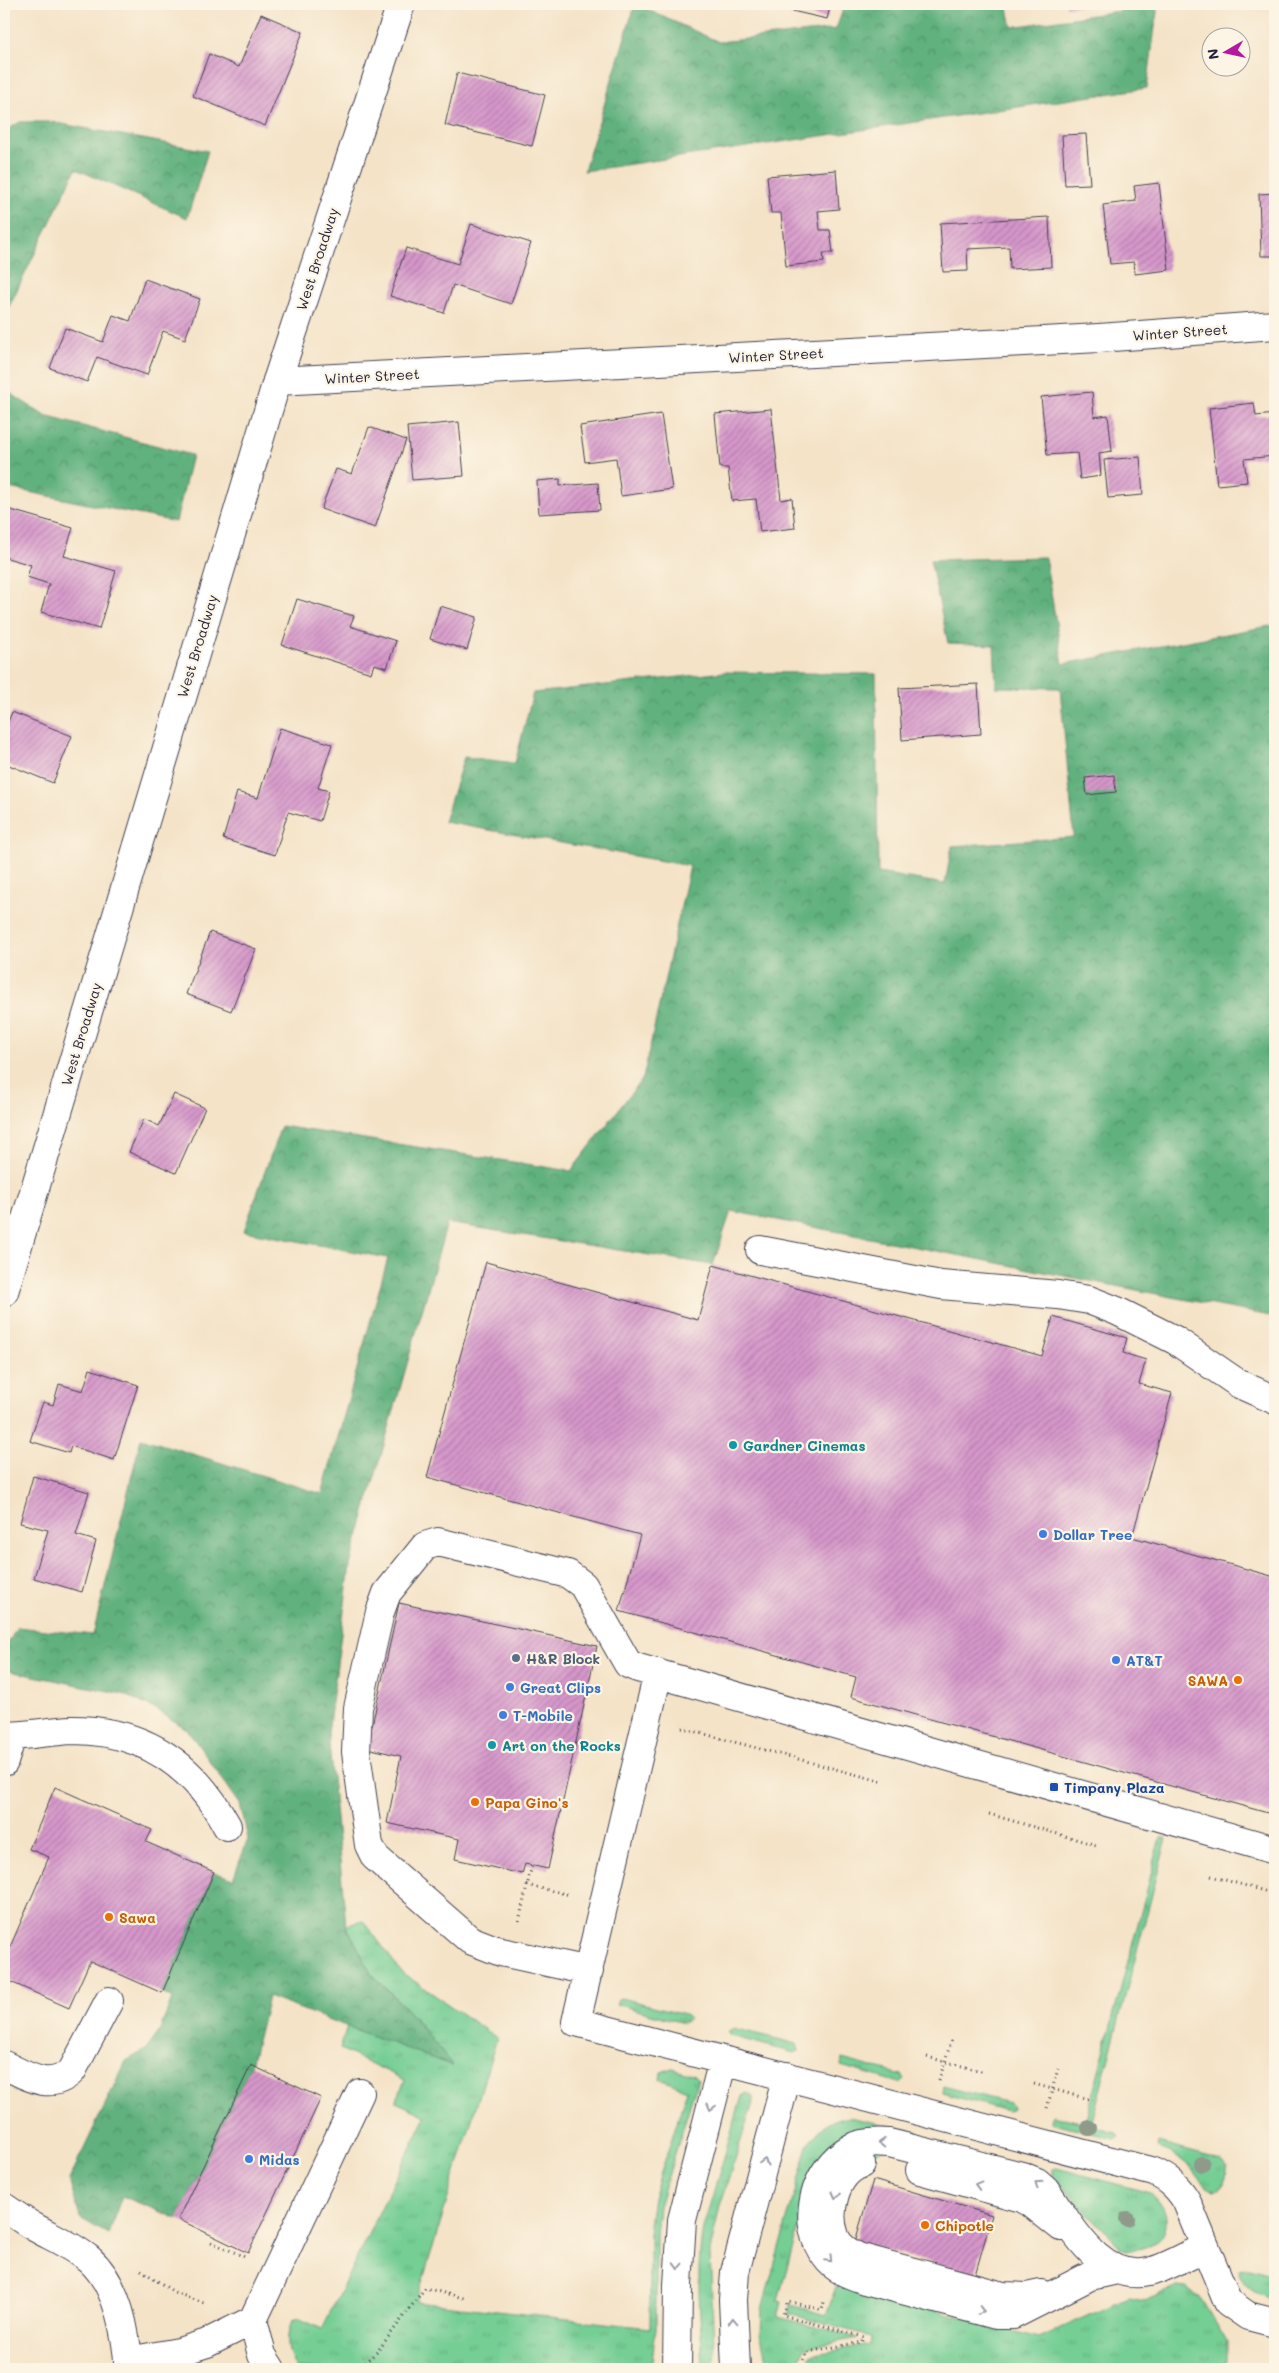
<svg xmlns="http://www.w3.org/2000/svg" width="1279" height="2373" viewBox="0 0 1279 2373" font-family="Mali,sans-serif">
<defs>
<pattern id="grass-tufts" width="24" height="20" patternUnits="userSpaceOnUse" patternTransform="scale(1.25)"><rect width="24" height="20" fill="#75ce94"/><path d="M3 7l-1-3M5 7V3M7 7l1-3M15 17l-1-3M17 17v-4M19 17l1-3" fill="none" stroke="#65b180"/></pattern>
<pattern id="forest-crowns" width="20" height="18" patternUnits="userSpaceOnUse" patternTransform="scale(1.25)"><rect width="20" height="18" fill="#60b17e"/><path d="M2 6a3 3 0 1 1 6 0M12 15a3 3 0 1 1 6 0" fill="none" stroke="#4f9068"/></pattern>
<pattern id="building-hatch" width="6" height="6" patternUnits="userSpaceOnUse" patternTransform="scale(1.25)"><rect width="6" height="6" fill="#d797cb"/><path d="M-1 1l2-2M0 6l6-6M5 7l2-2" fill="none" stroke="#ae7ba6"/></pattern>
</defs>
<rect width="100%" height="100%" fill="#fcf5e5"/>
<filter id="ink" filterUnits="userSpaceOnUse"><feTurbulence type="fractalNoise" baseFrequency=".02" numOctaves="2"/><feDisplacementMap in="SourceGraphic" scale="10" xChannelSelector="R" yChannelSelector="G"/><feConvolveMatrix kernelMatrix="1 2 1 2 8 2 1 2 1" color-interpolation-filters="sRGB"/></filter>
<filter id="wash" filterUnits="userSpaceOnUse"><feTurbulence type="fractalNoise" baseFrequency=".0096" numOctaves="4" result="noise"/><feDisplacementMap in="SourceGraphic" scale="20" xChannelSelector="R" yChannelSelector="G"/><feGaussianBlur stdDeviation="1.12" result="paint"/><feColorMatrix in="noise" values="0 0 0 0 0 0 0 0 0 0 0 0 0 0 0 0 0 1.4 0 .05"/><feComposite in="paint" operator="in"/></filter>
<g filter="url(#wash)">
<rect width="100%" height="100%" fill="#f4e3c7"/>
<path fill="url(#grass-tufts)" stroke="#4c7868" d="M1161 1837 1167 1838 1091 2125 1116 2132 1120 2137 1115 2139 1051 2122 1052 2115 1085 2123Z
M364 1921 401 1972 497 2038 416 2302 650 2328V2217L653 2198 687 2090 660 2079 661 2072 673 2068 695 2075 698 2079 659 2206 656 2235V2329L651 2369H296C287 2351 285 2339 292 2320L298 2318 322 2329 426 2116 396 2102 405 2080 340 2049 347 2026 452 2065 411 2014 371 1973 346 1925Z
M621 1998 685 2014 689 2019 683 2023 616 2004 618 1999Z
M733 2028 797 2044 799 2051 794 2053 731 2036 728 2032Z
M842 2059 902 2075 905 2079 900 2083 841 2066Z
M943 2086 1009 2103 1013 2107 1012 2110 1007 2111 942 2093Z
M747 2093 754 2097V2100L720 2206 710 2252 715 2369H703C701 2322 695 2274 703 2228L742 2096Z
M849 2117 918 2132 916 2139 814 2171 778 2300 782 2301 778 2317 858 2338 805 2348 794 2369H768L761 2336 762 2309 808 2145C818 2129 830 2120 849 2117Z
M1158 2143 1222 2160 1227 2166 1224 2184 1217 2189C1202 2190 1195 2170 1185 2162 1176 2155 1167 2151 1157 2148Z
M1057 2168 1150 2193C1188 2223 1151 2261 1120 2247L1053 2176V2169Z
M1246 2268 1275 2276V2300C1259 2295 1244 2290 1239 2272L1240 2269Z
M838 2281 865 2291 1039 2338 1128 2298 1144 2301 1177 2287 1186 2288 1194 2294 1201 2299 1226 2341V2369H804L810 2355 870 2344 871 2336 789 2314 791 2305 826 2315Z"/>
<path fill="url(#forest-crowns)" stroke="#416a5c" d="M635 4 719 42 836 29 845 4H1007L1012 27 1139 8 1141 4H1158L1147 88 584 171Z
M20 122H51L208 151 187 218 76 169 4 317V132Z
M4 389 45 416 192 455 176 522 4 487Z
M1045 557 1063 664 1275 625V1317L731 1211 713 1265 447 1223 350 1565 328 1733 346 1925 371 1973 411 2014 453 2066 268 1997 251 2065 178 2219 122 2196 108 2234 80 2218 69 2180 126 2061 147 2049 159 2032 172 1999 162 1993 214 1872 233 1879 248 1839 240 1804 187 1729 155 1709 123 1694 4 1670V1651L17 1627 93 1635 141 1438 322 1494 388 1258 244 1231 281 1126 571 1171 643 1078 690 866 444 822 464 757 515 763 533 693 725 672 876 674 878 873 945 884 952 846 1074 837 1060 688 996 687 994 645 948 643 930 560Z"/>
<g id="blocks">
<path fill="url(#building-hatch)" d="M770 4H831L827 19 770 6Z
M1066 4H1083V5L1066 7Z
M261 14 303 32 265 126 193 96 209 54 239 67Z
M457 73 545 95 532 146 445 125Z
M1086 134 1090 184 1065 185 1062 135Z
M836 170 839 209 818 211 820 230H830L833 253H823L824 262 786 266 781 213H771L767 176Z
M1159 183 1169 270 1135 274 1134 262 1110 264 1103 205 1136 201 1134 186Z
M1275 193V256H1261L1259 194Z
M1049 217 1051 267 1010 269 1009 247 967 249 968 271 943 272 940 223Z
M471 224 531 243 511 304 453 285 444 313 390 296 406 248 458 264Z
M145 279 200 299 185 339 163 331 147 375 97 357 87 382 50 368 65 328 103 342 113 315 130 321Z
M1092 392 1094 417 1108 415 1112 451 1099 453 1101 476 1080 479 1077 453 1047 455 1041 397Z
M1254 403 1256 416 1275 414V456L1244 459 1247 482 1217 485 1209 408Z
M771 409 781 500 792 498 795 528 760 532 756 499 732 501 728 468H720L715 414Z
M661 414 672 489 621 496 616 458 585 462 580 426Z
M459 422 464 476 412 480 407 427Z
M369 427 406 440 375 528 321 509 336 469 352 474Z
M1140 457 1143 495 1108 498 1104 460Z
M560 479V486L598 483 600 510 539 514 537 481Z
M4 508 73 528 64 556 116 571 99 629 41 612 49 584 27 577 31 565 4 557Z
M297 599 354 616 350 626 396 641 387 668 374 664 371 673 282 645Z
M440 606 477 617 467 650 430 639Z
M978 684 981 734 902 740 899 688Z
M12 712 72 736 53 783 4 763V720L8 722Z
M280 728 332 744 318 788 329 791 320 821 288 812 275 855 223 839 237 792 258 798Z
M1114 775 1116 792 1087 795 1085 778Z
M210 932 256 949 231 1011 186 994Z
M174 1094 205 1108 176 1173 129 1152 144 1119 159 1126Z
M486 1262 698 1320 713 1265 1042 1356 1053 1317 1127 1338 1123 1353 1146 1360 1139 1384 1172 1393 1132 1537 1275 1577V1815L851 1697 856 1677 619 1611 640 1535 427 1477Z
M90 1369 138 1385 114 1460 71 1446 69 1453 30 1441 43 1402 53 1405 59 1384 83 1391Z
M33 1476 89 1492 76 1535 96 1541 82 1592 34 1578 48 1530 20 1523Z
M399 1603 597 1646 548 1869 525 1864 522 1874 455 1859 459 1839 387 1823 401 1756 367 1748Z
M55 1787 152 1830 146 1842 214 1872 162 1993 90 1961 69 2008 4 1979V1961L49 1857 29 1849Z
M251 2065 321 2098 248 2253 178 2219Z
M873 2180 992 2215 975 2275 855 2242Z"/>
</g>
</g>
<g filter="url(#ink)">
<use href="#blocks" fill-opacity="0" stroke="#423f50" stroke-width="1"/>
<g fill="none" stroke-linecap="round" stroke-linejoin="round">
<defs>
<path id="minor" d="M277 381 1099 338 1275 325
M760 1250 941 1285 1058 1295 1089 1300 1117 1311 1175 1340 1239 1384 1275 1400
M658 1673 576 2022 1154 2172C1169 2179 1177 2186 1186 2200L1228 2302 1248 2316 1275 2323
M4 1736C27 1736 50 1731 73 1730 144 1730 194 1765 227 1826
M4 1762 12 1736
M589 1971 501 1952 470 1940 375 1857 369 1845 356 1752 358 1708 380 1612 387 1593 425 1546 438 1542 568 1574 583 1585 628 1664 638 1668 1275 1850
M4 2065C27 2076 50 2092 72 2071L109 2001
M861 2164C835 2173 826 2212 835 2236 838 2246 848 2252 858 2257L1003 2296 1027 2297 1041 2294
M920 2170 1022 2198 1031 2203 1061 2227
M4 2207C14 2214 25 2222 36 2228 54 2238 73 2246 89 2259 118 2285 126 2332 129 2369
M1117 2270 1090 2276 1013 2315H996L865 2280C851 2275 835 2270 826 2257 799 2223 814 2168 851 2148 863 2142 876 2142 889 2143L1022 2176 1037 2182 1045 2189C1070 2223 1098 2283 1149 2272 1169 2267 1187 2255 1205 2247
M253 2320 262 2355 271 2369
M128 2361 179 2352 207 2343 253 2320 360 2093
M677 2369 678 2285 682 2220 723 2060
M736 2369 733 2300 735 2272 787 2076"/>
<path id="major" d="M4 1292 277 381 401 4"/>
</defs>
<use href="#minor" stroke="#423f50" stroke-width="30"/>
<use href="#major" stroke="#423f50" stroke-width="30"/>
<path stroke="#423f50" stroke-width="3" stroke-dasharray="1 4" stroke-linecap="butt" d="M682 1728 884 1782
M989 1814 1096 1845
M1211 1876 1275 1894
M527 1885 570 1895
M519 1921 532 1865
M927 2057 985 2072
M939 2080 952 2039
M1034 2084 1092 2100
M1047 2108 1058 2069
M211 2242 245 2257
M141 2270 174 2292 206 2304
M357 2369 377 2352 425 2288 467 2299
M799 2369 807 2352 861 2342 864 2337 783 2315 788 2301 822 2310 824 2302"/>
<use href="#minor" stroke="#fff" stroke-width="28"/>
<use href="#major" stroke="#fff" stroke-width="28"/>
</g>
<g fill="#909a8b">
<circle cx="1089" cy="2128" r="8"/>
<circle cx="1202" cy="2164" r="8"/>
<circle cx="1127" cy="2219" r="8"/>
</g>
<defs><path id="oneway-chevron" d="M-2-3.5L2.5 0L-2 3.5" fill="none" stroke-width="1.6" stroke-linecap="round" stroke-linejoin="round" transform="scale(1.25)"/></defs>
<g stroke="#9c9ca7">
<use href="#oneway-chevron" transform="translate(711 2107) rotate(105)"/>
<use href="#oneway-chevron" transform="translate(882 2143) rotate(-177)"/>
<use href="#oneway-chevron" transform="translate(764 2162) rotate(-75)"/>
<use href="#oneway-chevron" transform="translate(1038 2184) rotate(-146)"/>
<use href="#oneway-chevron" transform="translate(978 2185) rotate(-165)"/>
<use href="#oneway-chevron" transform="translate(836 2195) rotate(104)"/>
<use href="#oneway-chevron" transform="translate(829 2259) rotate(47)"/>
<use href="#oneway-chevron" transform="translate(678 2266) rotate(92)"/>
<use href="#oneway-chevron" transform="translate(981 2311) rotate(15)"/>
<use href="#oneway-chevron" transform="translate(733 2321) rotate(-92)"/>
</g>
</g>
<g fill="#0f9aa8" stroke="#fcf5e5" stroke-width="2">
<circle cx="733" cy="1445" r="5"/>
<circle cx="492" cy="1745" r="5"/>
</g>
<g fill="#3f7fe0" stroke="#fcf5e5" stroke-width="2">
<circle cx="1043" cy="1534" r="5"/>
<circle cx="1116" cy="1660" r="5"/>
<circle cx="510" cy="1687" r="5"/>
<circle cx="503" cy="1715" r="5"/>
<circle cx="249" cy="2159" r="5"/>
</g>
<circle fill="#5c6f8a" stroke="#fcf5e5" stroke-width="2" cx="516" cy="1658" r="5"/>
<g fill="#e8710a" stroke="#fcf5e5" stroke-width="2">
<circle cx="1238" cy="1680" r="5"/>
<circle cx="475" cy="1802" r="5"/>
<circle cx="109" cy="1917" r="5"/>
<circle cx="925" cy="2225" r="5"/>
</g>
<rect fill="#1a4fb4" stroke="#fcf5e5" stroke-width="2" x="1049" y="1782" width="10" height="10" rx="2.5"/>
<g text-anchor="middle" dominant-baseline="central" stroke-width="4.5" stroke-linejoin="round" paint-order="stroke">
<g font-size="14" fill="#22223b" stroke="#fcf5e5">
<text transform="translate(317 259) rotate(-72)">West Broadway</text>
<text transform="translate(1180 332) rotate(-4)">Winter Street</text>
<text transform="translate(776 355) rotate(-3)">Winter Street</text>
<text transform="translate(372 376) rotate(-3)">Winter Street</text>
<text transform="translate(197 646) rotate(-73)">West Broadway</text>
<text transform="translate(81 1034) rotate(-73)">West Broadway</text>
</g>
<g font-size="14" font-weight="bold" fill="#0d838f" stroke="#fcf5e5" text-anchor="start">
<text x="743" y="1445">Gardner Cinemas</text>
<text x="502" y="1745">Art on the Rocks</text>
</g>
<g font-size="14" font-weight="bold" fill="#366cbe" stroke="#fcf5e5" text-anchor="start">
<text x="1053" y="1534">Dollar Tree</text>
<text x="1126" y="1660">AT&amp;T</text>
<text x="520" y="1687">Great Clips</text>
<text x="513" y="1715">T-Mobile</text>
<text x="259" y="2159">Midas</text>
</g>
<g font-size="14" font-weight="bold" fill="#4e5e75" stroke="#fcf5e5" text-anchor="start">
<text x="526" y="1658">H&amp;R Block</text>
</g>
<g font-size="14" font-weight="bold" fill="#c56008" stroke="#fcf5e5" text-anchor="start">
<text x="1228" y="1680" text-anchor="end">SAWA</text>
<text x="485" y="1802">Papa Gino's</text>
<text x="119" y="1917">Sawa</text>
<text x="935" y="2225">Chipotle</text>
</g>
<g font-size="14" font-weight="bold" fill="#164399" stroke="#fcf5e5" text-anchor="start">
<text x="1064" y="1787">Timpany Plaza</text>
</g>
</g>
<rect width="1279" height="2373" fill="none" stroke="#fcf5e5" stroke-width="20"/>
<g transform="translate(1226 52) rotate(261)"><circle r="24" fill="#fcf5e5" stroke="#a5a1a1"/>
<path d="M0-4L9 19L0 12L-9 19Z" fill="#b5179e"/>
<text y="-8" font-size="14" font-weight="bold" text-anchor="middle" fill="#22223b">N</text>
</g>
</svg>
